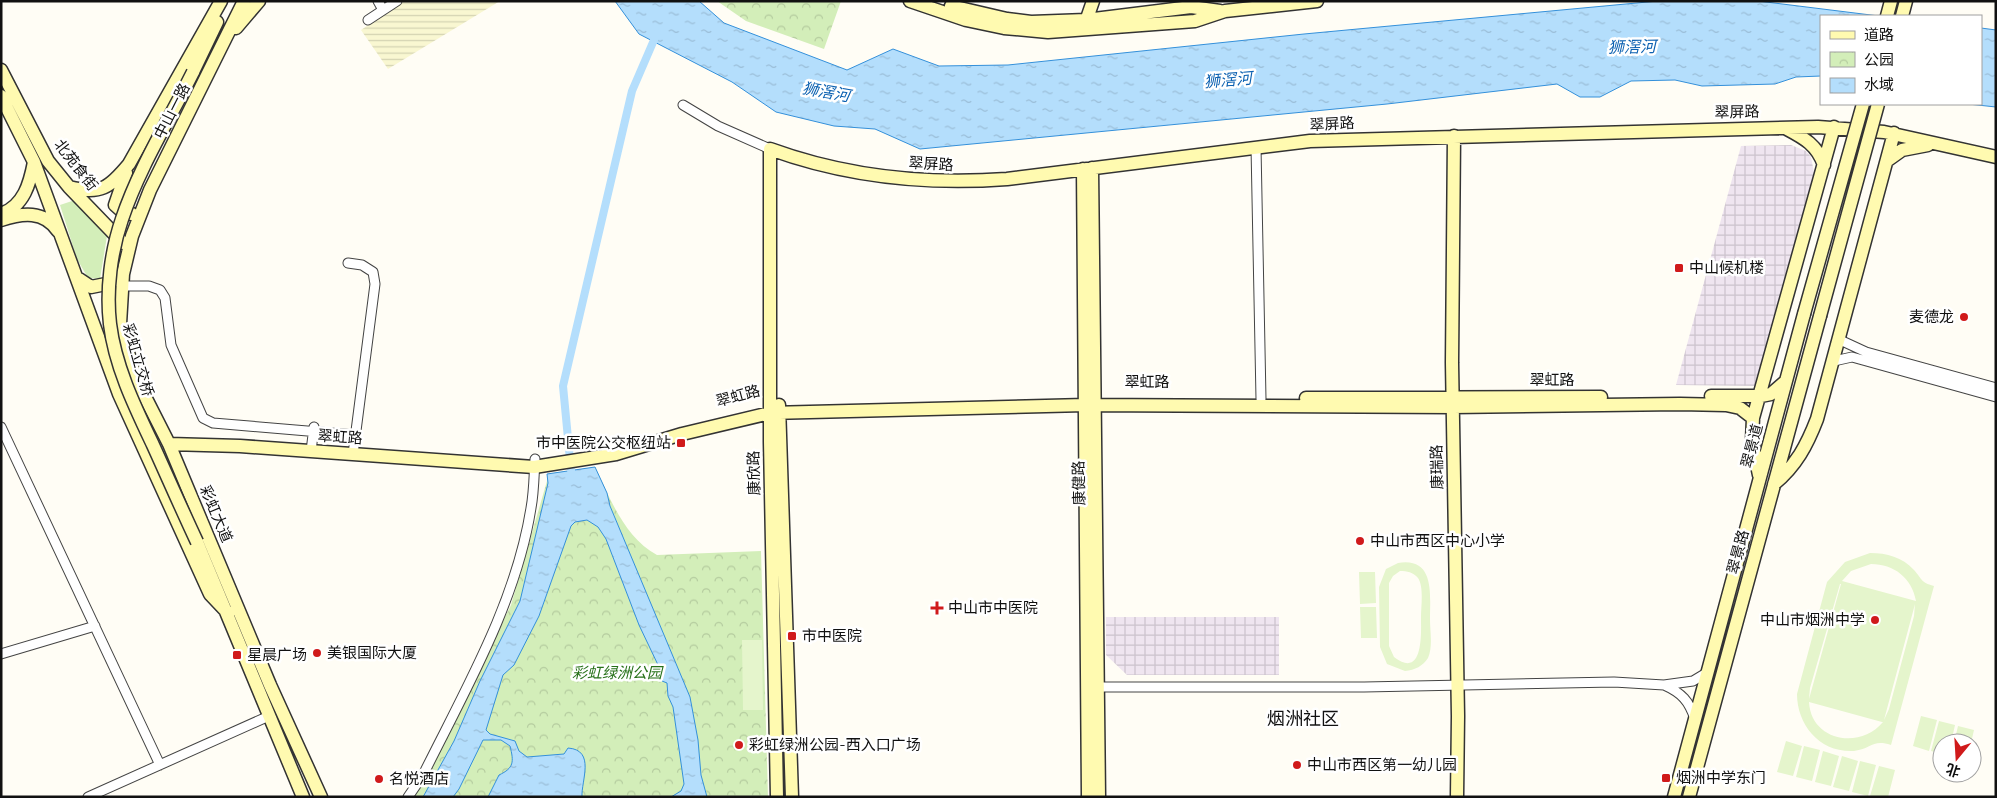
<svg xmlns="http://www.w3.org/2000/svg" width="1997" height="798" viewBox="0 0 1997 798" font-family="Bitter,'Noto Sans SC',serif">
<defs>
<pattern id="industrial-grid" width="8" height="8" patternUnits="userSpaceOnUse" patternTransform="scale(1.25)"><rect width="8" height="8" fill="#efe5f0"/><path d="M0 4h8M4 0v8" fill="none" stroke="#ccc3cd"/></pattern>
<pattern id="farmland-rules" width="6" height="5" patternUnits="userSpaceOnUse" patternTransform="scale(1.25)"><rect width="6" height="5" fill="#f9f7d1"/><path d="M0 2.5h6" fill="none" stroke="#d4d3b2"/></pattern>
<pattern id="park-crowns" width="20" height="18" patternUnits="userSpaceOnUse" patternTransform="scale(1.25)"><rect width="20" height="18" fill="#d3eeb9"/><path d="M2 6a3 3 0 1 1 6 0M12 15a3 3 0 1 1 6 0" fill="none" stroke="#b4cb9e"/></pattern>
<pattern id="water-ripples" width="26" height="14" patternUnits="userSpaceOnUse" patternTransform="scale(1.25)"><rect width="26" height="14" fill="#b4defc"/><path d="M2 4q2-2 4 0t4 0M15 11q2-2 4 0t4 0" fill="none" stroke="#9abdd7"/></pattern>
</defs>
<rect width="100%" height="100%" fill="#fffdf5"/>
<path fill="url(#industrial-grid)" d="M1791 145 1806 151 1811 157 1814 173 1757 386 1676 385 1741 146Z
M1106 617H1279V675H1127L1106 655Z"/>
<path fill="url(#farmland-rules)" d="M404 1H500L388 69 361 30Z"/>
<path fill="#d3eeb9" d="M75 200 107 236 100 279 88 278 77 259 60 205Z"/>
<path fill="url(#park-crowns)" d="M717 1H841L824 49 746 21Z
M595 467C610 498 624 537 657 555L761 551 768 797H414L511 605 547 481V474Z"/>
<path fill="#e5f5cc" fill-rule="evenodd" d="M1870 553C1887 553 1902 557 1914 570 1923 580 1920 582 1934 586L1891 745C1872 739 1872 749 1854 751 1820 753 1797 725 1797 694L1827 582 1845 562ZM1871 564C1894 564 1912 578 1916 601L1842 581 1851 571ZM1840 584H1841L1809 699 1810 688ZM1915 604 1914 616 1889 709 1884 720ZM1809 702 1882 722H1883C1860 750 1811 741 1809 702Z
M1398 563C1435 557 1430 594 1430 619 1430 631 1433 647 1428 658 1423 666 1415 670 1405 671L1387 664 1380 647 1379 587 1386 569ZM1400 571C1407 571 1413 572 1418 578 1424 587 1421 606 1421 617 1421 632 1424 680 1394 657L1389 646V583L1393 576Z
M1359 572H1375L1376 603 1360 604Z
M1360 607H1376L1377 638H1361Z
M742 640H762L763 710H743Z
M1921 716 1937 720 1929 751 1913 746Z
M1939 721 1955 725 1951 743H1942V754L1931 751Z
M1958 726 1974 730 1971 743H1954Z
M1786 741 1802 746 1793 776 1777 772Z
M1804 746 1820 750 1812 781 1796 777Z
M1823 751 1839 756 1831 786 1815 782Z
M1842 756 1858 761 1849 791 1833 787Z
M1860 761 1876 765 1868 796 1852 792Z
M1879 766 1895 770 1888 797 1870 796Z"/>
<path fill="url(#water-ripples)" stroke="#3490da" d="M615 1H699L724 23 847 70 893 49 939 66 1008 65 1304 34 1658 1H1758L1879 16H1821V76L1796 77 1775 84 1702 86 1675 80 1631 81 1600 97H1580L1557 84 1387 104 920 149 875 129 834 126 776 112 732 82 639 34Z
M1981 28 1996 30V107L1968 104H1981Z
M595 467 607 493 610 506 690 697 698 740 701 775 707 797H671L681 791 684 784 673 707 668 696 667 683 662 681 659 667 639 625 606 539 598 527 587 520 575 522 571 526 539 616 514 665 503 675 486 730 490 734 515 741 519 751 527 757 564 754 568 748C596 750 581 781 582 797H488L499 775C514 768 514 762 510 746L501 740H483L459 789 453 797H423L454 741 480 681 520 601 548 483 547 474Z"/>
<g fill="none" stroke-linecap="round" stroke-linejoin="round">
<path stroke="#b4defc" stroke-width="8" d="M571 470 563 386 632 91 657 33"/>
<defs>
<path id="street" d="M378 1 383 10
M368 20 397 1
M683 105 718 126 770 149
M1256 147 1261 399
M348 263 362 265 373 272 375 284 353 454
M122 286H149L160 290 165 298 171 345 203 418 213 423 355 435
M1840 340 1866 352 1996 388
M1834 361 1852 357 1996 397
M1 427 160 765
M311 451 314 427
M1 654 95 626
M1092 687H1364L1614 682 1664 685
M1695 719C1689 701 1682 693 1664 685L1693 681 1708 672
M88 797 269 716
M408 797 423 775C465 690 516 603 531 508 534 492 534 475 535 459"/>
<path id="secondary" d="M244 1 150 190 132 236 123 274 120 324 135 377 169 444 270 685 321 797
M910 1 966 20 1004 28 1048 32 1195 21 1225 11 1317 1
M951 6 1007 19 1031 22 1086 20 1191 7 1220 11
M1887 16 1891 1
M1902 16 1906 1
M1084 27 1093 1
M236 28 259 1
M1 70 48 161 69 187 123 243
M193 72 217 22
M1 96 34 162 119 394 210 594 228 613
M1787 129C1804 138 1817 145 1824 165
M1454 136 1452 363 1458 716 1457 797
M1888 160 1902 150 1928 145
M1092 168 1099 797
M1083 169 1088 797
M126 173 115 205 124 213 132 214
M69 187C101 195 109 188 129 164L221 1
M1 214C24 206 30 183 34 162
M1 220C22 213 44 210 58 231
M79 279 91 287 111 283 115 276
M1711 396H1761L1771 394 1786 381
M1306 398 1601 397
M779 405 792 797
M169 444 240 446 534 467 616 454 682 434 770 413 1085 405 1453 407 1680 404 1726 405 1740 408 1753 418
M1759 475 1752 441 1753 418 1834 127
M1774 484C1796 466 1807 445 1817 419L1894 133
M197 542 303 797
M777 797 770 442V149C847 177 926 185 1007 179L1310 141 1818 127 1884 132 1996 157
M1674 797 1804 314
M1689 797 1820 316"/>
</defs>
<use href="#street" stroke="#444" stroke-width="11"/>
<use href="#secondary" stroke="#333" stroke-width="15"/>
<use href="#street" stroke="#fff" stroke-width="9"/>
<use href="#secondary" stroke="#fffab0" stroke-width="12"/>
<defs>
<path id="secondary-bridge" d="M193 72C169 120 139 168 122 219 111 251 106 290 110 324 115 366 135 407 153 445 168 478 182 510 197 542
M1804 314 1863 104
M1820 316 1878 104"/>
</defs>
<use href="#secondary-bridge" stroke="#333" stroke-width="15" stroke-linecap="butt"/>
<use href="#secondary-bridge" stroke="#fffab0" stroke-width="12"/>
</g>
<g fill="#d01a1b" stroke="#fff" stroke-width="2">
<rect x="1674" y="263" width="10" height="10" rx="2.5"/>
<circle cx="1964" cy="317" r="5"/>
<rect x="676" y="438" width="10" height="10" rx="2.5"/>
<circle cx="1360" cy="541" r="5"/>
<path d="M934.5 600.5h5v5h5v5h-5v5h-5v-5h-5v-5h5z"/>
<circle cx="1875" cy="620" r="5"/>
<rect x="787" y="631" width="10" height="10" rx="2.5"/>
<circle cx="317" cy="653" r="5"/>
<rect x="232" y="650" width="10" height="10" rx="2.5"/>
<circle cx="739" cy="745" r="5"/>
<circle cx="1297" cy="765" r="5"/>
<rect x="1661" y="773" width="10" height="10" rx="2.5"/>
<circle cx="379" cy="779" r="5"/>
</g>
<g text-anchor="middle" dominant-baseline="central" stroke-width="5" stroke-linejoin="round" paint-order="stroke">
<g font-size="15" fill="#111" stroke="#fff">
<text transform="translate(172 111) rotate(-63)">中山一路</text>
<text transform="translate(1737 112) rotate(-1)">翠屏路</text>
<text transform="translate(1332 124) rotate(-3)">翠屏路</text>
<text transform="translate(931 164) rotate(3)">翠屏路</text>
<text transform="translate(76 165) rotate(52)">北苑食街</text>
<text transform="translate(138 360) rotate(74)">彩虹立交桥</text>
<text x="1552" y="380">翠虹路</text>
<text x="1147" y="382">翠虹路</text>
<text transform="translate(738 396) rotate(-15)">翠虹路</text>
<text transform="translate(340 437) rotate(4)">翠虹路</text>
<text transform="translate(1752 446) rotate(-75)">翠景道</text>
<text transform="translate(1437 467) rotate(-91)">康瑞路</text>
<text transform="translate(754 473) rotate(-91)">康欣路</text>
<text transform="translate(1079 483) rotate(-91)">康健路</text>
<text transform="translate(216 514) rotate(67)">彩虹大道</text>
<text transform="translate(1738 552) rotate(-75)">翠景路</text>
</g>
<g font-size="15" fill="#111" stroke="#fff" text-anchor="start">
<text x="1689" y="268">中山候机楼</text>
<text x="1954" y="317" text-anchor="end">麦德龙</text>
<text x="671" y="443" text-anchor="end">市中医院公交枢纽站</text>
<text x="1370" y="541">中山市西区中心小学</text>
<text x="948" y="608">中山市中医院</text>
<text x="1865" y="620" text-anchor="end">中山市烟洲中学</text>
<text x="802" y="636">市中医院</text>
<text x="327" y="653">美银国际大厦</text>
<text x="247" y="655">星晨广场</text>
<text x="749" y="745">彩虹绿洲公园-西入口广场</text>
<text x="1307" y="765">中山市西区第一幼儿园</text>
<text x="1676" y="778">烟洲中学东门</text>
<text x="389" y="779">名悦酒店</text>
</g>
<g font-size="15" font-style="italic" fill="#277119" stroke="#fff">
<text x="617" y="673">彩虹绿洲公园</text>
</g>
<g font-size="16" font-style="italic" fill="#0c61b1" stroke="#fff">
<text transform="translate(1632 47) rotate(-1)">狮滘河</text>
<text transform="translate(1228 80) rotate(-5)">狮滘河</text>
<text transform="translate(826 92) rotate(10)">狮滘河</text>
</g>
<g font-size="18" fill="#111" stroke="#fff">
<text x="1303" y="719">烟洲社区</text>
</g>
</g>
<rect width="1997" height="798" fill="none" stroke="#111111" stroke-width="5"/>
<rect x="1820" y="15" width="162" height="90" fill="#ffffff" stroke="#a0a0a0"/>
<rect x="1830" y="31" width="25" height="8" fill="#fffab0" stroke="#a0a0a0"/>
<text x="1864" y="40" font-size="15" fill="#111111">道路</text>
<rect x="1830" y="52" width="25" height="15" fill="url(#park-crowns)" stroke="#a0a0a0"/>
<text x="1864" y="65" font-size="15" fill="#111111">公园</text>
<rect x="1830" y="78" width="25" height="15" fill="url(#water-ripples)" stroke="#a0a0a0"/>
<text x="1864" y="90" font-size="15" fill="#111111">水域</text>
<g transform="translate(1957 758) rotate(198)"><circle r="24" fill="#ffffff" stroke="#a0a0a0"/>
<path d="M0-4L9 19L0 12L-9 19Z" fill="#d01a1b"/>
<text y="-8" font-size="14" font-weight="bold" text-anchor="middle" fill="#111111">北</text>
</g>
</svg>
